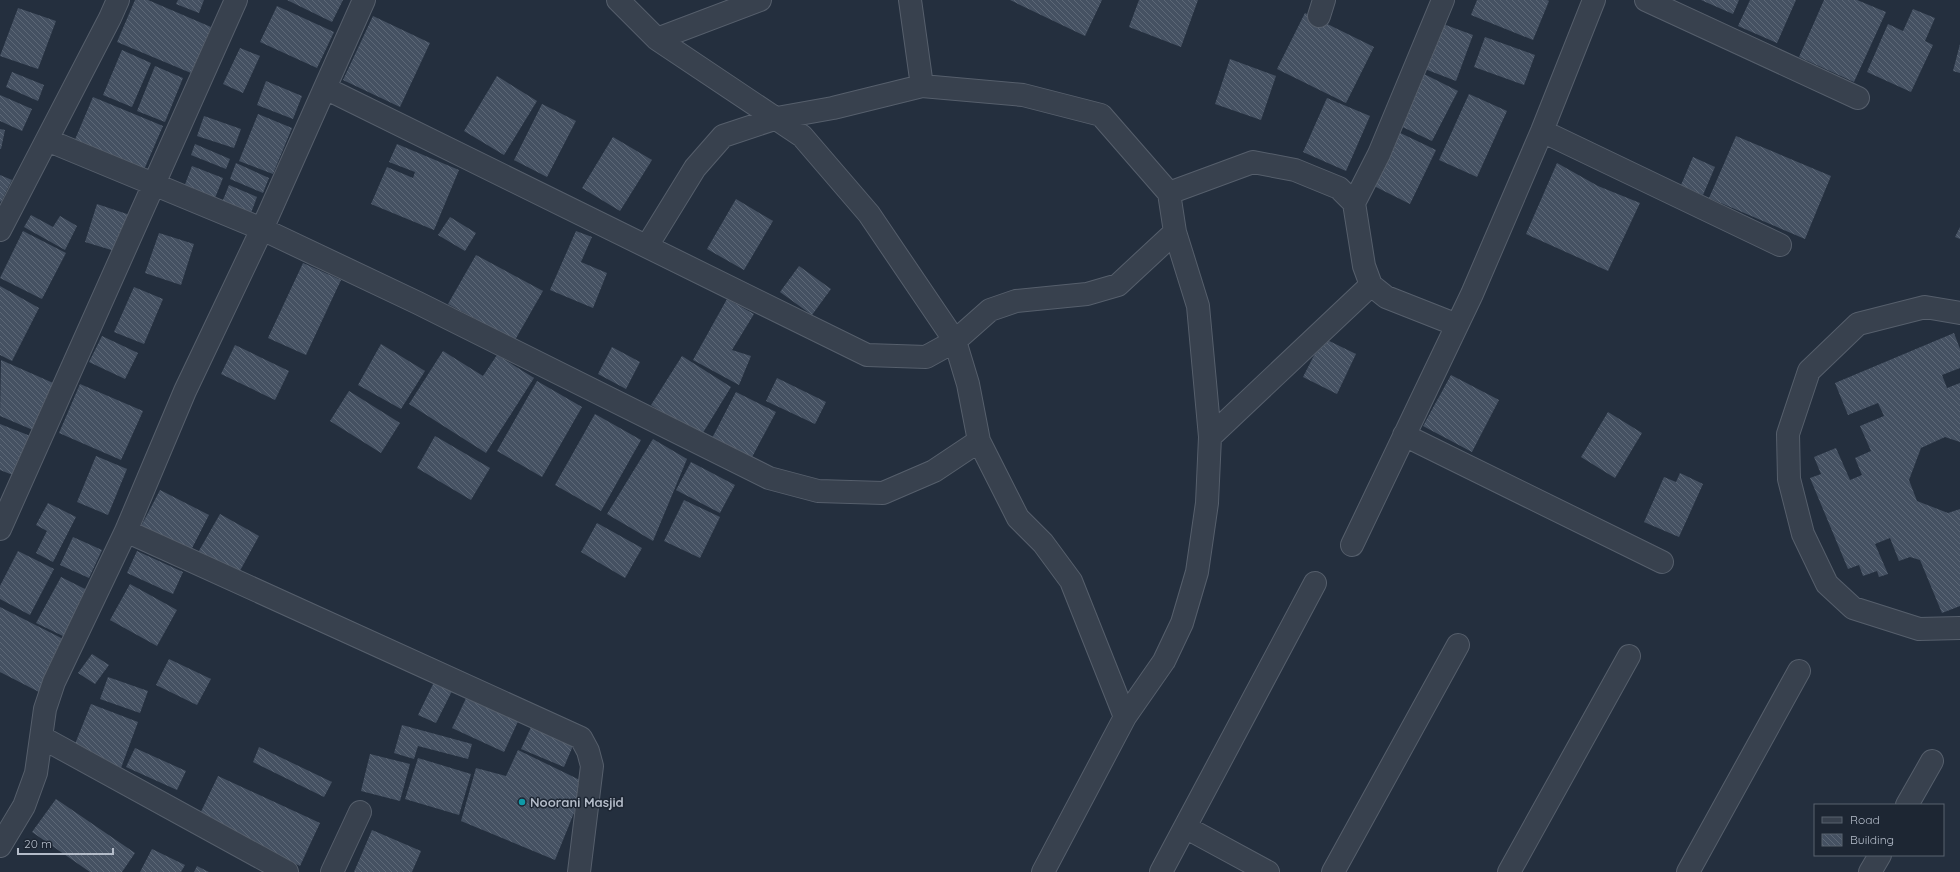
<svg xmlns="http://www.w3.org/2000/svg" width="1960" height="872" viewBox="0 0 1960 872" font-family="Quicksand,sans-serif">
<defs>
<pattern id="building-back-hatch" width="6" height="6" patternUnits="userSpaceOnUse"><rect width="6" height="6" fill="#455162"/><path d="M-1 5l2 2M0 0l6 6M5-1l2 2" fill="none" stroke="#5d6877"/></pattern>
</defs>
<rect width="100%" height="100%" fill="#242f3e"/>
<path fill="url(#building-back-hatch)" d="M135 0H148L211 27 191 73 117 42Z
M178 0H204L199 13 176 4Z
M287 0H343L332 22Z
M1010 0H1102L1085 36Z
M1139 0H1198L1181 47 1129 27Z
M1477 0H1547L1549 1 1533 40 1471 15Z
M1701 0H1739L1733 14Z
M1750 0H1796L1777 43 1738 26Z
M1824 0H1857L1886 12 1854 82 1799 57Z
M277 6 334 32 317 68 260 42Z
M18 8 56 21 38 69 0 56Z
M1913 9 1935 18 1925 41 1933 45 1911 92 1867 72 1888 24 1903 31Z
M1305 13 1374 47 1346 103 1277 69Z
M373 16 430 43 400 107 343 80Z
M1435 21 1473 35 1456 81 1417 66Z
M1485 37 1535 55 1524 85 1474 67Z
M1960 44V73L1953 71Z
M240 48 260 56 243 93 223 84Z
M122 50 151 63 132 107 103 95Z
M1230 59 1276 76 1261 120 1215 104Z
M155 66 183 78 165 122 137 111Z
M12 72 44 85 38 101 6 87Z
M1422 73 1458 91 1432 141 1394 123Z
M497 76 537 101 504 155 464 131Z
M266 81 302 96 293 119 257 105Z
M1469 94 1507 111 1477 177 1439 160Z
M0 95 32 109 22 131 0 121Z
M93 97 163 126 140 179 71 149Z
M1327 98 1370 116 1346 171 1303 152Z
M542 104 576 121 547 177 514 160Z
M258 114 292 128 273 174 239 161Z
M204 116 241 129 234 148 197 136Z
M0 129 5 130 1 149H0Z
M1394 130 1436 150 1410 204 1368 183Z
M1736 136 1831 176 1805 239 1709 198Z
M613 137 652 160 620 211 582 188Z
M195 144 230 159 226 169 191 155Z
M397 144 459 170 434 230 371 204 387 167 413 178 415 172 389 162Z
M1693 157 1715 167 1703 195 1681 185Z
M236 163 269 178 263 193 230 179Z
M1557 163 1598 186 1640 203 1608 271 1526 234Z
M192 166 223 178 215 198 184 187Z
M0 175 12 180 1 202 0 201Z
M229 185 257 197 248 221 219 210Z
M736 199 773 221 744 270 707 249Z
M97 204 130 215 118 252 85 242Z
M31 215 53 227 60 216 77 226 65 250 24 227Z
M450 217 476 233 465 251 438 235Z
M1960 227V239L1955 237Z
M23 231 66 253 42 299 0 278Z
M576 231 592 237 581 262 607 273 593 308 550 290Z
M159 233 194 244 181 285 145 273Z
M476 255 543 291 515 340 448 304Z
M303 263 341 280 306 355 268 338Z
M799 266 831 289 812 315 780 292Z
M0 286 39 308 12 361 0 355Z
M134 287 163 299 144 344 114 332Z
M727 299 754 314 732 350 751 356 739 385 693 360Z
M1954 333 1960 349V368L1942 375 1947 388 1960 383V442L1945 437 1921 448 1909 480 1917 501 1948 513 1960 509V606L1942 613 1920 560 1910 557 1899 561 1890 538 1875 544 1888 574 1879 577 1877 571 1863 576 1859 565 1848 569 1810 478 1821 474 1814 457 1836 448 1850 480 1862 475 1855 458 1871 451 1860 426 1884 416 1878 403 1848 415 1835 383Z
M102 336 138 353 125 379 89 362Z
M1323 338 1356 354 1337 394 1303 377Z
M381 344 425 371 401 409 358 385Z
M235 345 289 371 275 400 221 374Z
M612 347 640 362 626 389 598 374Z
M443 351 483 376 497 355 534 378 486 453 409 404Z
M682 356 731 387 701 436 651 405Z
M1 360 60 386 40 433 0 416Z
M1451 375 1499 400 1472 452 1423 426Z
M777 378 826 402 815 424 766 401Z
M537 381 582 407 542 477 497 451Z
M80 384 143 411 121 460 59 433Z
M349 391 400 423 381 453 330 421Z
M736 392 776 412 750 461 711 440Z
M1608 412 1642 433 1615 478 1581 457Z
M595 414 641 440 601 511 555 485Z
M0 424 33 437 18 477 0 470Z
M435 436 490 468 471 500 417 468Z
M653 439 687 459 653 541 607 514Z
M96 456 127 469 108 515 77 502Z
M691 462 735 485 720 513 676 490Z
M1680 473 1703 484 1679 537 1644 522 1664 477 1676 482Z
M160 490 209 515 188 556 139 530Z
M684 500 720 517 700 558 664 541Z
M48 503 76 517 53 562 36 553 47 531 36 525Z
M220 514 259 536 236 578 196 556Z
M597 523 642 548 625 578 581 552Z
M73 537 102 550 89 578 60 565Z
M18 551 54 569 30 615 0 599V586Z
M137 551 183 572 173 594 127 573Z
M61 577 89 591 65 637 36 623Z
M130 584 177 610 157 646 110 620Z
M0 607 67 641 41 693 0 672Z
M92 654 109 665 95 684 78 673Z
M169 659 211 679 197 705 156 685Z
M437 676 455 685 436 723 418 715Z
M108 677 148 691 140 713 100 699Z
M469 692 521 715 504 752 452 728Z
M91 704 138 722 121 768 73 749Z
M533 723 575 741 564 767 521 749Z
M402 725 472 744 468 759 418 746 414 759 394 753Z
M259 747 332 782 324 797 253 762Z
M135 748 186 771 177 790 126 767Z
M518 750 586 783 555 860 461 821 476 768 506 776Z
M370 754 410 764 400 801 361 791Z
M418 758 471 774 459 815 405 799Z
M218 776 320 823 300 866 198 818Z
M56 799 135 853 122 872H90L32 832Z
M372 830 421 851 412 872H354Z
M152 849 185 865 181 872H140Z
M197 866 209 872H194Z"/>
<g fill="none" stroke-linecap="round" stroke-linejoin="round">
<defs>
<path id="minor" d="M618 0 657 39 802 136 869 214 955 341 968 384 979 441 1018 518 1043 543 1071 581 1125 717 1043 872
M910 0 922 86
M1646 0 1858 98
M1319 16 1324 0
M657 39 760 0
M325 88 867 355 926 357 955 341 990 310 1016 301 1087 294 1118 285 1175 232
M1542 131 1780 245
M47 140 262 229 418 303 769 478 818 491 883 493 934 471 979 441
M1169 193 1253 162 1295 170 1339 188 1354 203 1364 266 1371 285 1386 297 1457 325
M1354 203 1379 154 1443 0
M0 230 110 18 118 0
M647 246 695 168 723 136 777 118 833 108 922 86 1023 95 1101 115 1169 193 1175 232 1198 306 1210 437 1207 503 1197 572 1182 623 1164 661 1125 717
M1960 313 1925 307 1858 324 1809 371 1788 434 1789 479 1803 534 1827 584 1853 608 1919 629 1960 628
M1404 435 1662 562
M1210 437 1371 285
M0 529 236 0
M126 531 581 738 588 751 592 766 579 872
M1352 545 1472 294 1542 131 1594 0
M41 737 287 872
M1907 805 1932 761
M1185 827 1268 872
M0 846 24 806 36 773 45 709 54 682 126 531 185 391 262 229 364 0
M332 872 360 812
M1161 872 1315 583
M1333 872 1458 645
M1509 872 1629 656
M1688 872 1799 671
M1870 872 1880 855"/>
</defs>
<use href="#minor" stroke="#565f6c" stroke-width="24"/>
<use href="#minor" stroke="#38414e" stroke-width="22"/>
</g>
<circle fill="#0f9aa8" stroke="#1d2633" stroke-width="1.5" cx="522" cy="802" r="4"/>
<g text-anchor="middle" dominant-baseline="central" stroke-width="3" stroke-linejoin="round" paint-order="stroke">
<g font-size="13" font-weight="bold" fill="#b4bcc9" stroke="#1d2633" text-anchor="start">
<text x="530" y="802">Noorani Masjid</text>
</g>
</g>
<rect x="1814" y="804" width="130" height="52" fill="#1d2633" stroke="#59626f"/>
<rect x="1822" y="817" width="20" height="6" fill="#38414e" stroke="#59626f"/>
<text x="1850" y="824" font-size="12" fill="#b4bcc9">Road</text>
<rect x="1822" y="834" width="20" height="12" fill="url(#building-back-hatch)" stroke="#59626f"/>
<text x="1850" y="844" font-size="12" fill="#b4bcc9">Building</text>
<path d="M18 848v6h95v-6" fill="none" stroke="#b4bcc9" stroke-width="2"/>
<text x="24" y="848" font-size="12" fill="#b4bcc9" stroke="#1d2633" stroke-width="3" paint-order="stroke">20 m</text>
</svg>
